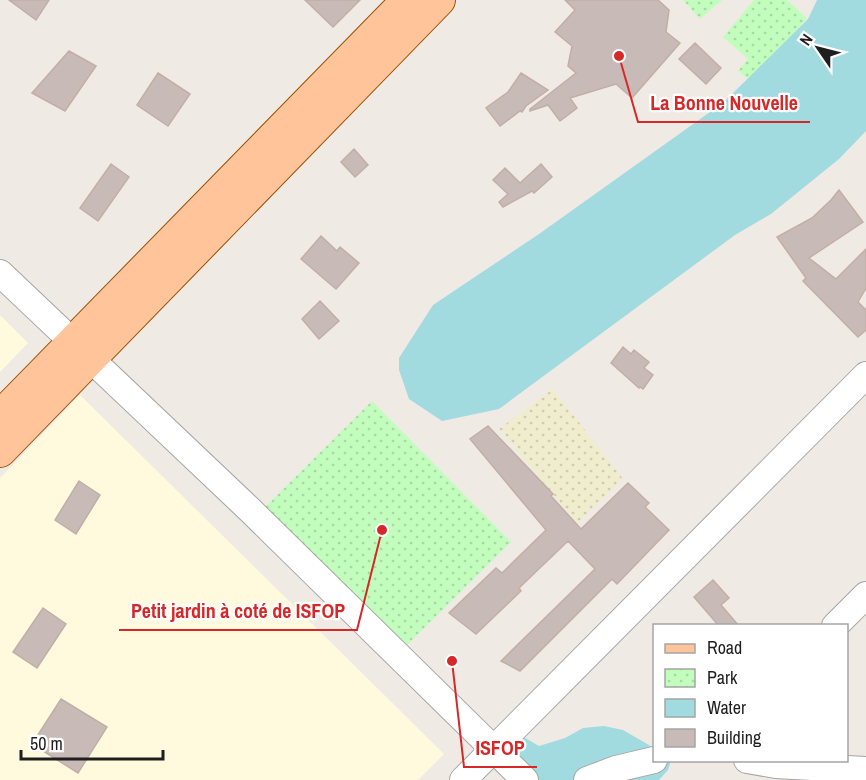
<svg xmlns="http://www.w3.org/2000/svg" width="866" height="780" viewBox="0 0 866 780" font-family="'Archivo Narrow',sans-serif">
<defs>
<pattern id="farmland-dots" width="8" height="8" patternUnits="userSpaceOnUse" patternTransform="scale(1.5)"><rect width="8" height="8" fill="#f0edce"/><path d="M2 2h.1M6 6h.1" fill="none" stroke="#cdcbb0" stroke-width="1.8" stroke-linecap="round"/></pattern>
<pattern id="park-dots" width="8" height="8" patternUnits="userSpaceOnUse" patternTransform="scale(1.5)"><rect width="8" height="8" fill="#c2fdbe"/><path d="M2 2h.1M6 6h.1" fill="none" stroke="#a6d8a3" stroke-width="1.8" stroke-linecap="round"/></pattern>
</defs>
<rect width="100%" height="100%" fill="#f0eae4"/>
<path fill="#fffadd" d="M0 315 28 343 0 372Z
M80 395 444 754 418 780H0V478Z"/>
<path fill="url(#farmland-dots)" d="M553 389 623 479 577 523 499 429Z"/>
<path fill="url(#park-dots)" d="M683 0H722L700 19Z
M754 0H787L807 18 752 82 738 71 748 59 723 37Z
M372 401 511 542 393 659 254 518Z"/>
<path fill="#a1dbe0" d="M817 0H866V131L839 159 771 214 735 235 499 409 442 421 409 399 399 370V358L433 305 539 234 724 102 808 19Z
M604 726 623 730 654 748V760L671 761 668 770 659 780H537L505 749 520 735 539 746 565 738 583 728Z"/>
<path fill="#c8bbb7" stroke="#c2aea5" stroke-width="1.5" d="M9 0H49L36 20Z
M305 0H360L333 27Z
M565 0H658L669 10 666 32 680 43 632 98 616 84 570 98 577 108 560 121 548 105 530 111V109L576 73 568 66 572 46 555 32 575 10Z
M695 43 721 68 706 84 679 59Z
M69 51 96 66 65 111 32 93Z
M158 73 190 94 168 126 137 105Z
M521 73 548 90 526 106 522 112 520 111 500 126 486 108 508 92Z
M354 149 368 165 355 177 341 162Z
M111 164 129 177 98 221 80 208Z
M541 164 552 177 534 193 532 191 503 207 499 202 508 194 493 180 505 168 520 183Z
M839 190 863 222 809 258 836 279 866 249V288L858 302 866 310V330L858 337 803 281 806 278 777 237 812 218 831 200Z
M321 236 337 251 340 247 359 263 336 289 301 259Z
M320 301 339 321 319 339 302 319Z
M623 347 631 354 634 350 649 362 644 368 653 375 643 389 640 387 639 388 611 363Z
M488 426 553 494 551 496 581 529 628 483 649 503 645 507 669 530 617 584 612 579 520 671 501 661 595 569 568 541 519 588 521 591 476 634 449 613 496 568 502 573 546 530 470 439Z
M79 481 100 495 76 534 55 520Z
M713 580 729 598 721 605 739 626H719L694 597Z
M43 608 66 624 37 668 13 652Z
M61 699 107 727 78 773 32 744Z"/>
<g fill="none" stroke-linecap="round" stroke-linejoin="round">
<defs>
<path id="minor" d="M0 273 249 509 525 780
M835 626 866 595
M747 760 776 765 866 770
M463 780 866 375
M587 780 616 769 654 760"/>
<path id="major" d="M0 417 408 0
M0 451 439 0"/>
</defs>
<use href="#minor" stroke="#a5a5a5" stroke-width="28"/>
<use href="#major" stroke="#985000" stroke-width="34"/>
<use href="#minor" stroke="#fff" stroke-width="26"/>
<use href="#major" stroke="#ffc499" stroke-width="32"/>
</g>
<path fill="none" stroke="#d62828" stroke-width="2" d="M619 56L638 122H810M382 530L357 630H119M452 661L464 767H537"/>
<g fill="#d62828" stroke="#fff" stroke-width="2">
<circle cx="619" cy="56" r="6"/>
<circle cx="382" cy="530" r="6"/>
<circle cx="452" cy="661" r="6"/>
</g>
<g font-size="20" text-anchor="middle" font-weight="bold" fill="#d62828" stroke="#fff" stroke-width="4.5" stroke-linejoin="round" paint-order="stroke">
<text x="724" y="110">La Bonne Nouvelle</text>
<text x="238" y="618">Petit jardin à coté de ISFOP</text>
<text x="500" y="755">ISFOP</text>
</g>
<rect x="653" y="624" width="195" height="138" fill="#ffffff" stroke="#a5a5a5" stroke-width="1.5"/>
<rect x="665" y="644" width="30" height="9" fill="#ffc499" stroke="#a5a5a5" stroke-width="1.5"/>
<text x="707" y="654" font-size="18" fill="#1e1e1e">Road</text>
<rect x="665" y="669" width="30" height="18" fill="url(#park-dots)" stroke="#a5a5a5" stroke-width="1.5"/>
<text x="707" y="684" font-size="18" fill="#1e1e1e">Park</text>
<rect x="665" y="699" width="30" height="18" fill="#a1dbe0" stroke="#a5a5a5" stroke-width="1.5"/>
<text x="707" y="714" font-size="18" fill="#1e1e1e">Water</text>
<rect x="665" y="729" width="30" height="18" fill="#c8bbb7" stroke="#a5a5a5" stroke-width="1.5"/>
<text x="707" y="744" font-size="18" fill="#1e1e1e">Building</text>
<g transform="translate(818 48) rotate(305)" stroke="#ffffff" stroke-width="4.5" paint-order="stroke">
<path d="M0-4.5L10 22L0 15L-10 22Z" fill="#1e1e1e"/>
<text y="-9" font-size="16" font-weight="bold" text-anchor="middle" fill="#1e1e1e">N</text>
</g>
<path d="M21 750v9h142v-9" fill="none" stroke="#1e1e1e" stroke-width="3"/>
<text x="30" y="750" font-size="18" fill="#1e1e1e" stroke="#ffffff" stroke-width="4.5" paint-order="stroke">50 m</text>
</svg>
